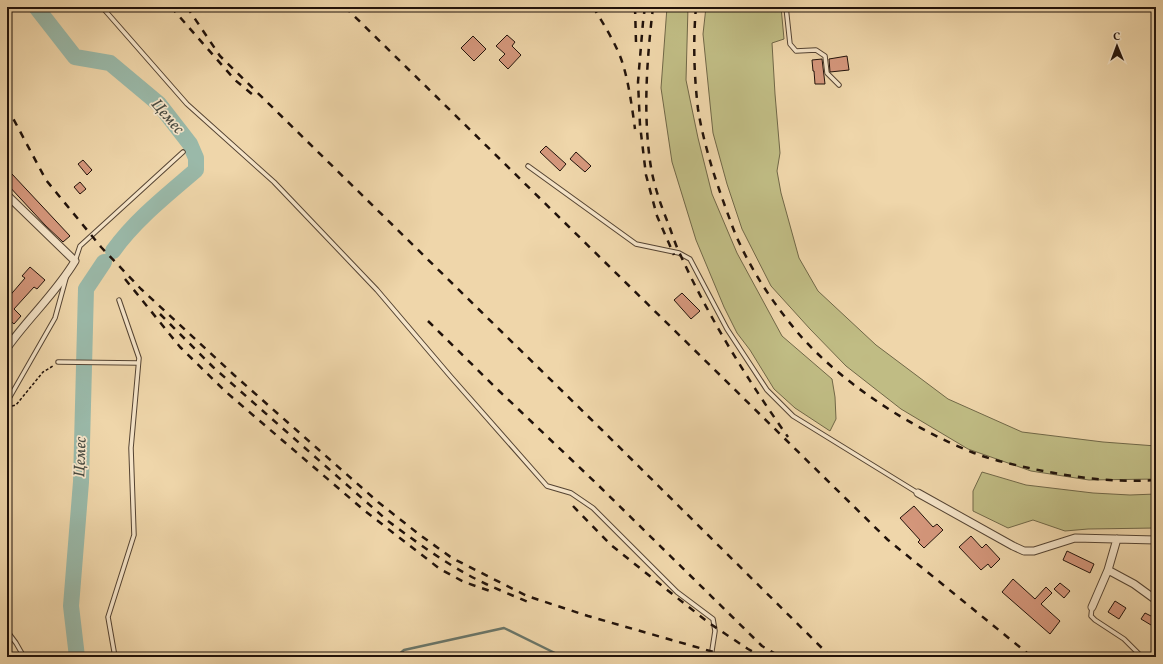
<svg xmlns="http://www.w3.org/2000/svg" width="1163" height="664" viewBox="0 0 1163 664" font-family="Vollkorn,serif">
<rect width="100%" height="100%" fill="#efd6aa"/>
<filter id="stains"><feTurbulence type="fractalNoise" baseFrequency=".005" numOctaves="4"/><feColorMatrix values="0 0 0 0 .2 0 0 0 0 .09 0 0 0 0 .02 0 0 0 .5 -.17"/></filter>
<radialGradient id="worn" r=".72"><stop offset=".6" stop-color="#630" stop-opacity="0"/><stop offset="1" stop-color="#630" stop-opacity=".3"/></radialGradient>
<path fill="#c0bc84" stroke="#706747" d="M667 7H688L686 80 698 138 712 194 737 253 782 336 832 379 835 397 836 419 830 431 795 408 774 389 750 350 737 333 724 307 696 240 672 162 661 88Z
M706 7H781L784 39 772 43 775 94 780 153 777 171 781 193 799 258 818 291 876 345 948 399 1022 432 1103 442 1156 446V479L1089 480 1031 471 968 449 901 409 846 366 810 329 771 286 742 229 727 184 713 133 703 34Z
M982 472 1026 485 1093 493 1130 495 1156 494V528L1088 529 1065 531 1033 520 1008 528 973 511V491Z"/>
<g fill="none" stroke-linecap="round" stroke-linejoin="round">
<path stroke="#6a7669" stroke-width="2.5" d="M396 657 404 650 504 628 563 657"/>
<path stroke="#9ab9a9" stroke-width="16" d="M36 7 75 57 110 63 159 104 190 144 196 158V170C167 195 135 220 113 251
M77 657 71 606 81 482 86 289 104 262"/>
</g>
<path fill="#d5977c" stroke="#21120a" d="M507 35 515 42 512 46 521 55 508 69 499 60 505 54 496 46Z
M473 36 486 49 474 61 461 48Z
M847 56 849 70 830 72 829 59Z
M822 59 825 84H815L814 71H813L812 60Z
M546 146 566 164 560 171 540 152Z
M576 152 591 166 585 172 570 159Z
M83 160 92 170 87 175 78 164Z
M12 174 70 236 63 242 45 225 7 184V178Z
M80 182 86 189 80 194 74 187Z
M30 267 45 280 37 289 34 287 14 309 21 316 14 324 7 318V299L25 278 22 276Z
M682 293 700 311 691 319 674 300Z
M914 506 933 527 937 524 943 530 924 548 918 542 920 540 900 518Z
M971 536 982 548 986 544 1000 559 991 568 988 564 981 570 959 547Z
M1067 551 1094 564 1090 573 1063 560Z
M1013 579 1035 599 1046 587 1052 593 1041 604 1060 621 1050 634 1002 592Z
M1060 583 1070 591 1064 598 1054 589Z
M1115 601 1126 608 1119 619 1108 612Z
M1145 613 1155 618 1151 625 1141 619Z"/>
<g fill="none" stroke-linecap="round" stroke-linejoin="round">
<defs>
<path id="service" d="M102 7 187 104 274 182 377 290 451 377 547 486 571 493 593 508 677 592 713 619 715 631 711 657
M786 7 790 44 796 51 816 50 825 56 827 73 839 85
M528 166 636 244 679 253 690 259 727 329 767 390 793 416 918 493
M75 261 80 246 183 152
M58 362 138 363
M7 402 55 318 66 278
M1092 607 1091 616 1095 620 1124 639 1139 654 1143 657
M7 631 16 643 24 657
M115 657 108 617 134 535 131 448 139 358 119 300"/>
<path id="minor" d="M7 195 75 261C56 293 28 318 7 348
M918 493 1013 546 1024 551H1034L1075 538 1156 540
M1108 570 1134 584 1156 600
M1092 607 1108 570 1117 539"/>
</defs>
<use href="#service" stroke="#544332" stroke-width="5.5"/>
<use href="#minor" stroke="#544332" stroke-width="9"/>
<path stroke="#21120a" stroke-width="1.5" stroke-dasharray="3 2" stroke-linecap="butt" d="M12 406 16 405 43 372 53 366"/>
<use href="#service" stroke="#f5e4c8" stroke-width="3.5"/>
<use href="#minor" stroke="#f5e4c8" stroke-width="7"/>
<path stroke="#21120a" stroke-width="2.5" stroke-dasharray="7 7" stroke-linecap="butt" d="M171 7 235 80 253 95
M187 7 220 56 602 430 831 657
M345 7 888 540 1032 657
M593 7C603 23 613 39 620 56 628 76 632 107 635 129
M635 7 636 42
M645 7 643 22 638 82 640 125 646 175 657 216 674 255
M653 7C647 59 643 110 650 161 653 183 660 203 668 223 672 233 675 244 680 254 709 318 747 379 788 437
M696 7C693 41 694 75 698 109 701 129 707 151 713 171 719 190 726 209 733 228 748 266 772 302 798 333 842 384 913 429 974 453 992 460 1011 464 1029 468 1070 477 1113 483 1156 480
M7 107 46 180 101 247 141 289 234 375 378 502 420 535 452 558 527 596 588 616 731 657
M125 279 180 347 226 392 365 511 440 569 464 582 490 591
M160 314 213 367 388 521C419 544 450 567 486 584 499 590 514 596 528 602
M428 321 495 387 598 485 762 646 781 657
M573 506 611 545 661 585 709 623 748 649 762 657"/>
</g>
<g text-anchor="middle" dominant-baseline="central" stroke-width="3.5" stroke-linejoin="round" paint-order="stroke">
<g font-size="16" font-style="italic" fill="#4b4c42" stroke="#f5e4c8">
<text transform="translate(167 117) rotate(49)">Цемес</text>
<text transform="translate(81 457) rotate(-88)">Цемес</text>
</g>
</g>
<rect width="1163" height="664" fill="none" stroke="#efd6aa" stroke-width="24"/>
<rect x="8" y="8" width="1147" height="648" fill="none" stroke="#21120a" stroke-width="2"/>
<rect x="12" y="12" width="1139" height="640" fill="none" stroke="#21120a"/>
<g transform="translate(1117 46) rotate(359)" stroke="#f5e4c8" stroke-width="3" paint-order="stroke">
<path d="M0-3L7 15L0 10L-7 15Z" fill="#21120a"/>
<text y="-6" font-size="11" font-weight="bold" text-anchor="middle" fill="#21120a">С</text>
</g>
<rect width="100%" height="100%" filter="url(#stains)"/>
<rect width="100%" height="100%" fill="url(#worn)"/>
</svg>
